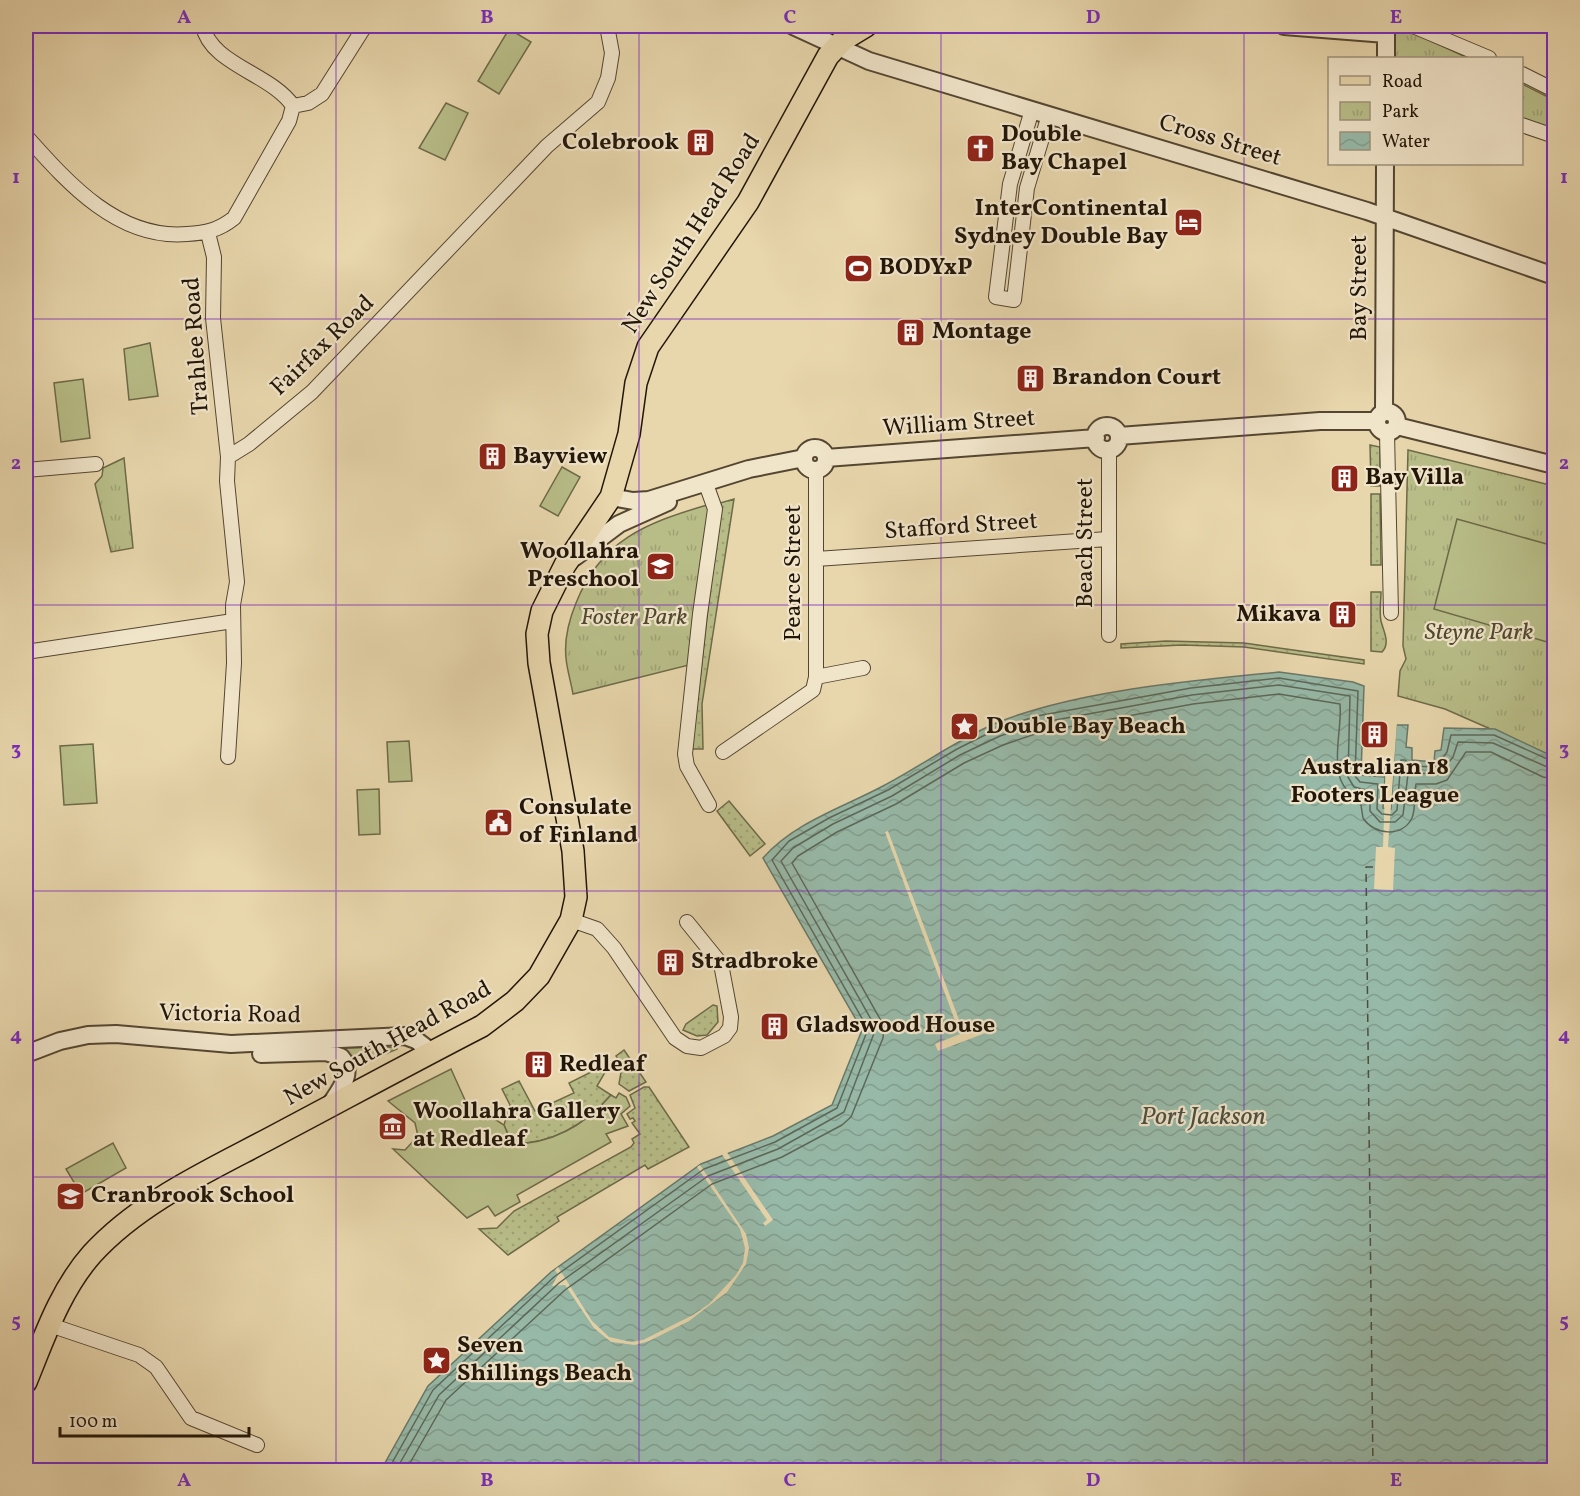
<svg xmlns="http://www.w3.org/2000/svg" width="1580" height="1496" viewBox="0 0 1580 1496" font-family="Vollkorn,serif">
<defs>
<pattern id="grass-dots" width="8" height="8" patternUnits="userSpaceOnUse" patternTransform="scale(1.5)"><rect width="8" height="8" fill="#b8bd88"/><path d="M2 2h.1M6 6h.1" fill="none" stroke="#9ea274" stroke-width="1.8" stroke-linecap="round"/></pattern>
<pattern id="park-tufts" width="24" height="20" patternUnits="userSpaceOnUse" patternTransform="scale(1.5)"><rect width="24" height="20" fill="#b8bd88"/><path d="M3 7l-1-3M5 7V3M7 7l1-3M15 17l-1-3M17 17v-4M19 17l1-3" fill="none" stroke="#9ea274"/></pattern>
<pattern id="water-waves" width="16" height="10" patternUnits="userSpaceOnUse" patternTransform="scale(1.5)"><rect width="16" height="10" fill="#97b9a8"/><path d="M0 5q4-4 8 0t8 0" fill="none" stroke="#829e8f"/></pattern>
</defs>
<rect width="100%" height="100%" fill="#e8d6ac"/>
<filter id="stains"><feTurbulence type="fractalNoise" baseFrequency=".00333" numOctaves="4"/><feColorMatrix values="0 0 0 0 .2 0 0 0 0 .09 0 0 0 0 .02 0 0 0 .5 -.17"/></filter>
<radialGradient id="worn" r=".72"><stop offset=".6" stop-color="#630" stop-opacity="0"/><stop offset="1" stop-color="#630" stop-opacity=".3"/></radialGradient>
<path fill="url(#grass-dots)" stroke="#6d6a48" stroke-width="1.5" d="M1370 445 1380 447V486H1371Z
M1371 494H1380L1381 565H1371Z
M734 499 702 704 703 749H692L720 503Z
M1371 592H1381C1381 601 1379 612 1381 621 1383 630 1391 643 1382 652L1371 651Z
M1166 641 1244 643 1364 660V664L1244 647 1182 645 1121 648V644Z
M729 801 765 844 750 856 717 811Z
M713 1005 717 1006 718 1022 707 1035 697 1036 683 1030 686 1024Z
M624 1050 646 1082 629 1091 619 1084 622 1066 616 1056Z
M601 1067 607 1069 597 1086 611 1095C584 1125 553 1144 511 1144L504 1125 510 1105 502 1089 519 1081 535 1111 574 1093 569 1083Z
M644 1087H649L689 1147 648 1169 645 1165 557 1217 559 1221 508 1255 479 1229 497 1228 514 1211 631 1147 634 1143 632 1139 640 1134 632 1123 635 1121 633 1118 630 1119 627 1114 635 1108 630 1095Z"/>
<path fill="url(#park-tufts)" stroke="#6d6a48" stroke-width="1.5" d="M1398 27H1401L1468 58H1394V31Z
M1522 84 1554 100V129L1522 118Z
M1408 450 1554 486V757L1445 709 1398 696 1400 671 1406 659 1403 646Z
M124 458 133 548 111 552 95 484 102 476 103 468Z
M707 505 709 510 689 665 573 694C571 682 567 670 566 658 564 639 569 620 576 603 601 540 646 523 707 505Z"/>
<path fill="#b8bd88" stroke="#6d6a48" stroke-width="1.5" d="M509 29 531 42 499 94 478 81Z
M446 103 468 113 445 160 419 148Z
M150 343 158 396 129 400 124 349Z
M83 379 90 438 61 442 54 383Z
M562 467 580 477 558 516 540 506Z
M1457 519 1554 546V644L1434 609Z
M409 741 412 781 389 782 387 742Z
M93 744 97 803 64 805 60 746Z
M379 789 380 834 359 835 357 790Z
M396 1047 397 1049C377 1058 359 1065 339 1048Z
M451 1069 465 1100 504 1125 512 1144C553 1144 585 1125 611 1095L616 1098 619 1093 626 1097 630 1106 621 1114 628 1126 606 1134 611 1142 517 1195 520 1202 495 1216 488 1206 467 1218 393 1149 405 1150 418 1136 415 1123 388 1101Z
M113 1143 126 1168 81 1194 66 1169Z"/>
<path fill="url(#water-waves)" stroke="#687868" stroke-width="1.5" d="M1279 672 1353 682 1364 686 1361 775 1384 777 1386 762 1383 808 1391 809 1396 725H1408L1406 747 1412 748V760L1434 762 1435 751 1441 750 1444 728 1495 729 1554 757V1470H381L428 1386 551 1272 701 1164 773 1136 832 1105 862 1030 763 858C795 822 842 808 883 786 921 766 955 741 994 724 1075 690 1192 681 1279 672Z"/>
<path fill="#e8d6ac" d="M1397 722 1388 847 1395 848 1393 890 1374 889 1376 847H1383L1386 759 1389 762 1386 806H1389L1393 725Z
M888 831 964 1033 994 1022 996 1029 938 1051 935 1044 960 1034 885 832Z
M726 1151 773 1220 765 1226 763 1223 767 1220 721 1153Z
M700 1165 746 1234 749 1248 746 1264 727 1292 689 1321 649 1341 635 1345 611 1342 594 1328 565 1285 552 1286 558 1275 555 1270 558 1267 592 1321 609 1337 631 1342 643 1340 693 1315 709 1304 736 1275 743 1263 745 1248 740 1229 697 1167Z"/>
<g fill="none" stroke-linecap="round" stroke-linejoin="round">
<path stroke="#5c6858" stroke-width="1.5" d="M388 1470 433 1390 554 1277 704 1169 775 1142 837 1108 868 1029 772 860 789 841 829 818 888 790 957 749 997 729 1037 716 1191 688 1279 678 1358 691 1355 776 1360 782 1378 784 1377 809 1382 814 1392 815 1397 810 1401 760H1405L1412 766 1436 767 1447 752 1451 735H1494L1554 762
M396 1470 439 1395 559 1283 708 1176 778 1149 844 1112 876 1028 781 861 793 848 833 824 892 796 960 755 1000 736 1039 723 1192 695 1279 685 1350 696 1348 777 1354 787 1370 791V811L1380 822H1395L1403 815 1408 774 1440 773 1453 757 1458 742 1493 743 1554 770
M406 1470 446 1400 565 1290 712 1184 782 1157 842 1125 851 1117 883 1038 884 1026 792 863 798 856 837 832 896 804 964 763 1003 745 1041 732 1193 704 1279 694 1340 704C1343 735 1323 784 1360 799L1363 818C1374 835 1402 838 1412 818 1416 808 1414 795 1416 784H1436L1447 780 1466 752H1491L1543 777 1554 779"/>
<path stroke="#4b4f41" stroke-width="1.5" stroke-dasharray="8 6" stroke-linecap="butt" d="M1373 1470 1366 867H1375"/>
<defs>
<path id="minor" d="M203 26C210 64 272 74 293 106
M1413 26 1489 58
M1522 74 1554 90
M293 106 308 103 322 94 365 26
M1032 110 1010 184 996 297 1014 300 1027 188 1049 115
M1522 125 1554 136
M26 136C68 183 118 240 187 234 206 233 219 230 234 218L289 121 293 106
M208 233 214 257 213 318 228 457 227 481 237 582 233 605 234 663 228 757
M1387 433 1391 613
M1109 450V635
M228 457 249 444 312 392 547 146 598 102 608 78 612 53 607 26
M26 470 96 464
M706 484 715 509 700 614 685 754 687 766 709 805
M816 559 1108 539
M26 652 233 621
M816 677V470
M723 752 813 690 816 677 863 668
M571 920 597 929 614 948 675 1038 687 1046 701 1048 724 1036 730 1028 731 1017 721 964 687 922
M50 1325 139 1355 156 1367 191 1418 257 1445"/>
<path id="tertiary" d="M793 26 869 61 1367 211 1554 276
M1284 26 1386 34
M1386 58V26
M1377 422a10 10 0 1 1 20 0a10 10 0 1 1-20 0Z
M1384 412 1385 164
M1397 426 1554 465
M1095 438a12 12 0 1 1 24 0a12 12 0 1 1-24 0Z
M1119 436 1320 421H1377
M804 459a11 11 0 1 1 22 0a11 11 0 1 1-22 0Z
M826 458 1096 438
M611 497 633 501 649 500 749 469 804 458
M575 557 619 524 668 502
M26 1054 60 1041 88 1035 116 1034 231 1044 405 1036 416 1040 433 1053
M261 1054 326 1052 341 1057C356 1074 337 1093 328 1108"/>
<path id="primary" d="M26 1382C44 1338 60 1290 92 1254 141 1200 215 1168 278 1134 346 1098 414 1061 482 1026L515 1001 539 976 571 920 576 897 573 851 539 663 537 634 542 611 565 565 611 497 629 434 636 383 648 347 748 202 828 56 843 40 866 26"/>
</defs>
<use href="#minor" stroke="#544632" stroke-width="16"/>
<use href="#tertiary" stroke="#544632" stroke-width="20"/>
<use href="#primary" stroke="#221609" stroke-width="24"/>
<use href="#minor" stroke="#f0e4c9" stroke-width="14"/>
<use href="#tertiary" stroke="#f0e4c9" stroke-width="16"/>
<use href="#primary" stroke="#e8d6ac" stroke-width="21"/>
</g>
<path fill="none" stroke="#7b2cbf" stroke-width="1.5" stroke-opacity="0.55" d="M336 26V1470M639 26V1470M941 26V1470M1244 26V1470M26 319H1554M26 605H1554M26 891H1554M26 1177H1554"/>
<defs>
<symbol id="building-square" viewBox="-11 -11 22 22"><rect x="-9" y="-9" width="18" height="18" rx="4" fill="#8f2418" stroke="#f0e4c9"/><path d="M-4-6H4V6H1V3H-1V6H-4ZM-2.5-4.3h1.7v1.8h-1.7ZM.8-4.3h1.7v1.8H.8ZM-2.5-1h1.7V.8h-1.7ZM.8-1h1.7V.8H.8Z" fill="#fff"/></symbol>
<symbol id="church-square" viewBox="-11 -11 22 22"><rect x="-9" y="-9" width="18" height="18" rx="4" fill="#8f2418" stroke="#f0e4c9"/><path d="M-1.2-6h2.4v3.5h3.3v2.4h-3.3V6h-2.4V-.1h-3.3v-2.4h3.3Z" fill="#fff"/></symbol>
<symbol id="hotel-square" viewBox="-11 -11 22 22"><rect x="-9" y="-9" width="18" height="18" rx="4" fill="#8f2418" stroke="#f0e4c9"/><path d="M-6-4.5h1.5V1H6V5H4.5V3h-9V5H-6ZM-4 0a1.8 1.8 0 1 1 3.6 0ZM.5 0V-2.5h3Q6-2.5 6 0Z" fill="#fff"/></symbol>
<symbol id="stadium-square" viewBox="-11 -11 22 22"><rect x="-9" y="-9" width="18" height="18" rx="4" fill="#8f2418" stroke="#f0e4c9"/><path d="M0-5a6.5 5 0 1 0 0 10a6.5 5 0 1 0 0-10ZM-3.5-1.8h7v3.6h-7Z" fill="#fff"/></symbol>
<symbol id="school-square" viewBox="-11 -11 22 22"><rect x="-9" y="-9" width="18" height="18" rx="4" fill="#8f2418" stroke="#f0e4c9"/><path d="M0-5L7-2L0 1L-7-2ZM-4 1L0 2.5L4 1V4Q0 6-4 4Z" fill="#fff"/></symbol>
<symbol id="sight-square" viewBox="-11 -11 22 22"><rect x="-9" y="-9" width="18" height="18" rx="4" fill="#8f2418" stroke="#f0e4c9"/><path d="M0-6L1.8-2.2L6-1.7L2.9 1.2L3.7 5.4L0 3.3L-3.7 5.4L-2.9 1.2L-6-1.7L-1.8-2.2Z" fill="#fff"/></symbol>
<symbol id="civic-square" viewBox="-11 -11 22 22"><rect x="-9" y="-9" width="18" height="18" rx="4" fill="#8f2418" stroke="#f0e4c9"/><path d="M-.6-6.5H3V-4.5H.6V-3L4-1V1h2V6H-6V1h2V-1L-.6-3ZM-1.2 2.5V6h2.4V2.5Z" fill="#fff"/></symbol>
<symbol id="museum-square" viewBox="-11 -11 22 22"><rect x="-9" y="-9" width="18" height="18" rx="4" fill="#8f2418" stroke="#f0e4c9"/><path d="M0-6L6-3V-2H-6V-3ZM-5-1h2V3h-2ZM-1-1h2V3h-2ZM3-1h2V3H3ZM-6 4H6V6H-6Z" fill="#fff"/></symbol>
</defs>
<g fill-rule="evenodd">
<use href="#building-square" x="684" y="126" width="33" height="33"/>
<use href="#church-square" x="964" y="132" width="33" height="33"/>
<use href="#hotel-square" x="1172" y="206" width="33" height="33"/>
<use href="#stadium-square" x="842" y="252" width="33" height="33"/>
<use href="#building-square" x="894" y="316" width="33" height="33"/>
<use href="#building-square" x="1014" y="362" width="33" height="33"/>
<use href="#building-square" x="476" y="440" width="33" height="33"/>
<use href="#building-square" x="1328" y="462" width="33" height="33"/>
<use href="#school-square" x="644" y="550" width="33" height="33"/>
<use href="#building-square" x="1326" y="598" width="33" height="33"/>
<use href="#sight-square" x="948" y="710" width="33" height="33"/>
<use href="#building-square" x="1358" y="718" width="33" height="33"/>
<use href="#civic-square" x="482" y="806" width="33" height="33"/>
<use href="#building-square" x="654" y="946" width="33" height="33"/>
<use href="#building-square" x="758" y="1010" width="33" height="33"/>
<use href="#building-square" x="522" y="1048" width="33" height="33"/>
<use href="#museum-square" x="376" y="1110" width="33" height="33"/>
<use href="#school-square" x="54" y="1180" width="33" height="33"/>
<use href="#sight-square" x="420" y="1344" width="33" height="33"/>
</g>
<g text-anchor="middle" dominant-baseline="central" stroke-width="4.5" stroke-linejoin="round" paint-order="stroke">
<g font-size="24" font-weight="bold" fill="#221609" stroke="#f0e4c9" text-anchor="start">
<text x="1001" y="135">Double<tspan x="1001" dy="28">Bay Chapel</tspan></text>
<text x="679" y="143" text-anchor="end">Colebrook</text>
<text x="1168" y="209" text-anchor="end">InterContinental<tspan x="1168" dy="28">Sydney Double Bay</tspan></text>
<text x="879" y="268">BODYxP</text>
<text x="932" y="332">Montage</text>
<text x="1052" y="378">Brandon Court</text>
<text x="513" y="457">Bayview</text>
<text x="1365" y="478">Bay Villa</text>
<text x="639" y="552" text-anchor="end">Woollahra<tspan x="639" dy="28">Preschool</tspan></text>
<text x="1321" y="615" text-anchor="end">Mikava</text>
<text x="986" y="727">Double Bay Beach</text>
<text x="1375" y="768" text-anchor="middle">Australian 18<tspan x="1375" dy="28">Footers League</tspan></text>
<text x="519" y="808">Consulate<tspan x="519" dy="28">of Finland</tspan></text>
<text x="691" y="962">Stradbroke</text>
<text x="796" y="1026">Gladswood House</text>
<text x="559" y="1065">Redleaf</text>
<text x="413" y="1112">Woollahra Gallery<tspan x="413" dy="28">at Redleaf</tspan></text>
<text x="91" y="1196">Cranbrook School</text>
<text x="457" y="1346">Seven<tspan x="457" dy="28">Shillings Beach</tspan></text>
</g>
<g font-size="24" fill="#221609" stroke="#f0e4c9">
<text transform="translate(1220 141) rotate(17)">Cross Street</text>
<text transform="translate(692 234) rotate(-57)">New South Head Road</text>
<text transform="translate(1360 288) rotate(-90)">Bay Street</text>
<text transform="translate(197 346) rotate(-94)">Trahlee Road</text>
<text transform="translate(323 346) rotate(-44)">Fairfax Road</text>
<text transform="translate(959 424) rotate(-4)">William Street</text>
<text transform="translate(961 527) rotate(-4)">Stafford Street</text>
<text transform="translate(1086 543) rotate(-90)">Beach Street</text>
<text transform="translate(794 573) rotate(-90)">Pearce Street</text>
<text transform="translate(230 1015) rotate(1)">Victoria Road</text>
<text transform="translate(388 1044) rotate(-29)">New South Head Road</text>
</g>
<g font-size="24" font-style="italic" fill="#4f482f" stroke="#f0e4c9">
<text x="634" y="618">Foster Park</text>
<text x="1479" y="633">Steyne Park</text>
</g>
<g font-size="26" font-style="italic" fill="#4b4f41" stroke="#f0e4c9">
<text x="1203" y="1117">Port Jackson</text>
</g>
</g>
<rect width="1580" height="1496" fill="none" stroke="#e8d6ac" stroke-width="66"/>
<rect x="1328" y="57" width="195" height="108" fill="#f0e4c9" stroke="#9e927c" stroke-width="1.5"/>
<rect x="1340" y="76" width="30" height="9" fill="#e8d6ac" stroke="#9e927c" stroke-width="1.5"/>
<text x="1382" y="87" font-size="18" fill="#221609">Road</text>
<rect x="1340" y="102" width="30" height="18" fill="url(#park-tufts)" stroke="#9e927c" stroke-width="1.5"/>
<text x="1382" y="117" font-size="18" fill="#221609">Park</text>
<rect x="1340" y="132" width="30" height="18" fill="url(#water-waves)" stroke="#9e927c" stroke-width="1.5"/>
<text x="1382" y="147" font-size="18" fill="#221609">Water</text>
<path d="M60 1427v9h189v-9" fill="none" stroke="#221609" stroke-width="3"/>
<text x="69" y="1427" font-size="18" fill="#221609" stroke="#f0e4c9" stroke-width="4.5" paint-order="stroke">100 m</text>
<rect x="33" y="33" width="1514" height="1430" fill="none" stroke="#7b2cbf" stroke-width="2"/>
<g font-size="20" text-anchor="middle" font-weight="bold" fill="#7b2cbf">
<text x="184" y="23">A</text>
<text x="487" y="23">B</text>
<text x="790" y="23">C</text>
<text x="1093" y="23">D</text>
<text x="1396" y="23">E</text>
<text x="16" y="183">1</text>
<text x="1564" y="183">1</text>
<text x="16" y="469">2</text>
<text x="1564" y="469">2</text>
<text x="16" y="755">3</text>
<text x="1564" y="755">3</text>
<text x="16" y="1041">4</text>
<text x="1564" y="1041">4</text>
<text x="16" y="1327">5</text>
<text x="1564" y="1327">5</text>
<text x="184" y="1486">A</text>
<text x="487" y="1486">B</text>
<text x="790" y="1486">C</text>
<text x="1093" y="1486">D</text>
<text x="1396" y="1486">E</text>
</g>
<rect width="100%" height="100%" filter="url(#stains)"/>
<rect width="100%" height="100%" fill="url(#worn)"/>
</svg>
